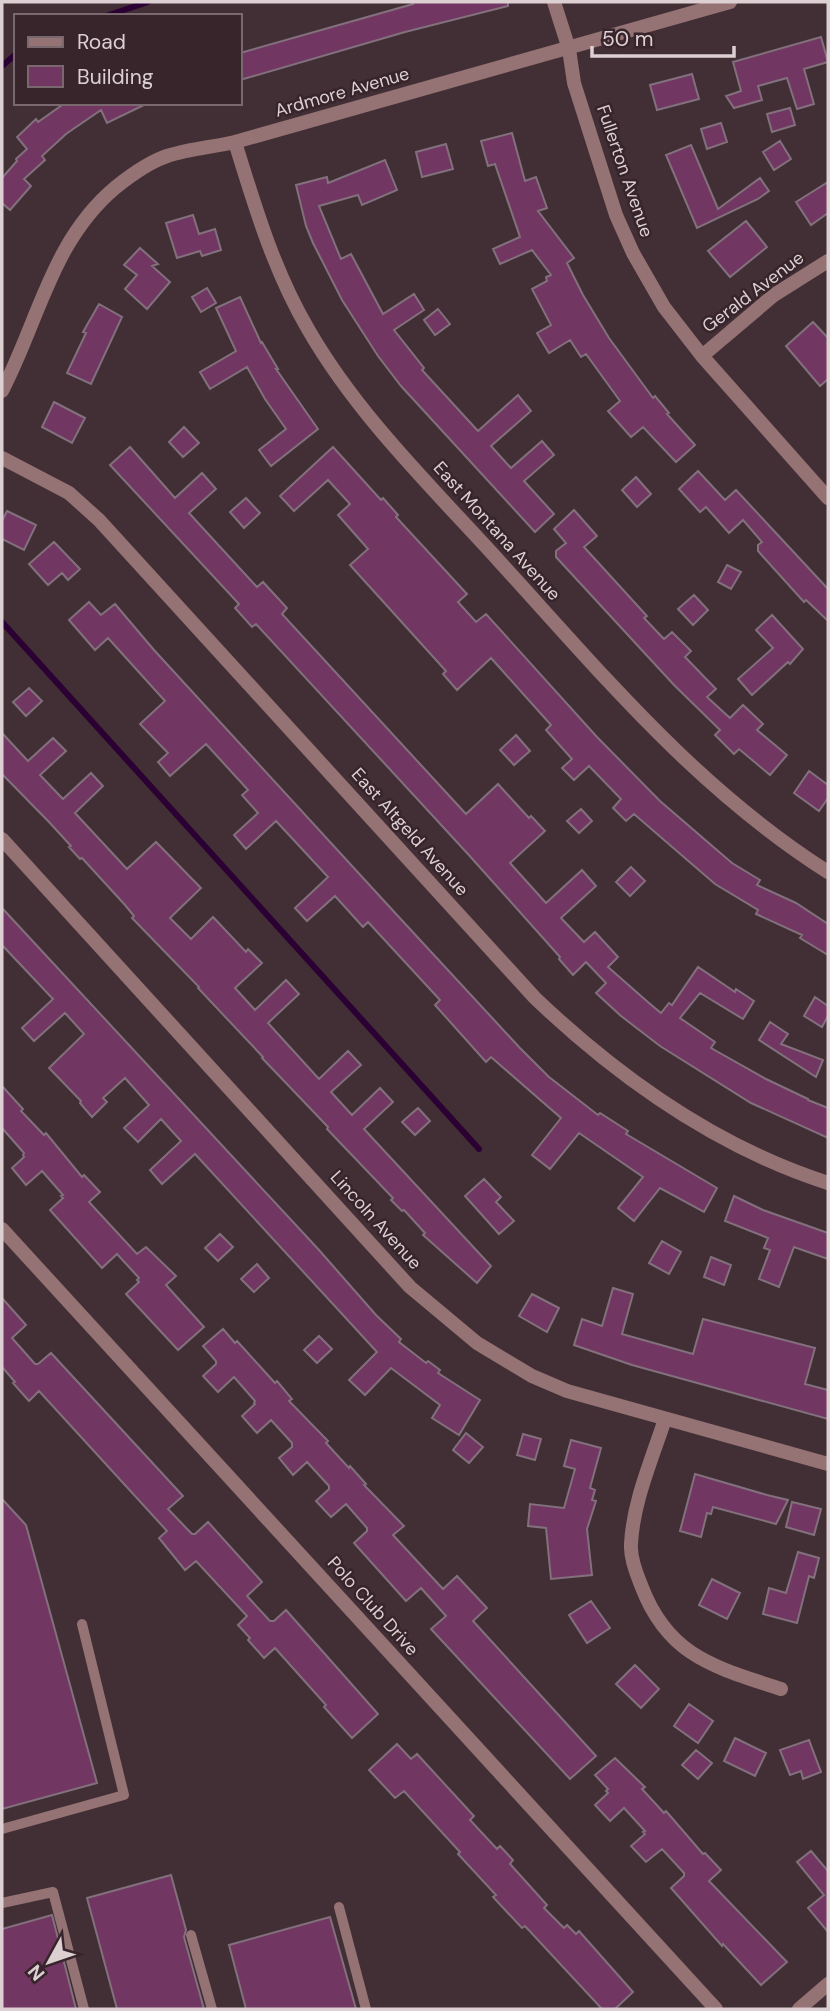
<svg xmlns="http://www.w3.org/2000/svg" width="830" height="2011" viewBox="0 0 830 2011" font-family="'DM Sans',sans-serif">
<rect width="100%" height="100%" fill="#412f35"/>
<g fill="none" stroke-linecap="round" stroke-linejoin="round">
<path stroke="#2b0134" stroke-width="6" d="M106 16 148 2
M2 66 16 54
M2 622 479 1149"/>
</g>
<path fill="#713762" stroke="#82707c" stroke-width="2" d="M412 2H508V6L405 32 240 80V53L413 4Z
M821 37 828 62 804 69 814 104 797 109 787 78 758 86 762 100 734 108 726 96 741 91 733 62Z
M692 74 699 99 657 110 650 85Z
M65 103H148L107 123 101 110 66 134 42 156 45 160 24 179 31 186 10 210 2 203V178L17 161 16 159 27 149 17 137 36 119 38 122Z
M790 108 795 125 772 132 767 114Z
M721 123 727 142 707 149 701 129Z
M512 133 525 181 536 177 547 208 538 211 574 258 567 263 583 295 609 338 653 398 655 396 669 413 667 414 695 445 676 462 643 427 631 437 608 411 620 401 586 354 581 357 570 340 549 353 537 333 551 325 532 289 547 281 546 277 551 275 532 250 500 264 493 249 520 237 495 164 488 166 481 141Z
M780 141 791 159 774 170 763 152Z
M446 144 453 169 422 177 416 152Z
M691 145 718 209 760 178 769 191 758 199 697 228 666 155Z
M385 160 397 190 362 205 358 195 319 206 341 259 351 254 383 314 414 294 424 310 394 330 424 368 422 370 478 431 518 395 531 411 491 446 511 468 542 441 554 455 524 481 554 514 535 532 401 386 378 356 342 300 313 243 306 226 296 185 327 177 328 183Z
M828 182V213L811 225 796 202Z
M193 215 199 234 215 229 221 250 202 256 200 251 177 258 166 223Z
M746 221 767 247 730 277 708 251Z
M140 248 158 264 152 266 170 282 147 309 125 289 137 275 124 265Z
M207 288 216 303 201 312 192 297Z
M240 297 261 343 262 342 278 369H276L318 429 271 466 259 450 286 429 265 399 247 367 210 389 200 372 236 351 216 308Z
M99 304 122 317 91 384 67 373 86 333 83 332Z
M438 309 450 324 435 335 424 320Z
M813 322 828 338V379L820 386 786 346Z
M54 402 85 418 72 443 42 427Z
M184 427 199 443 183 457 169 442Z
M130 447 175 498 202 473 216 489 189 513 257 587 263 582 287 608 282 614 466 814 498 784 529 818 531 816 545 831 510 863 546 903 582 870 596 886 561 918 584 942 595 932 618 957 608 967 649 1003 661 1013 669 1003 672 1005 698 967 735 992 736 989 754 1001 743 1019 700 993 680 1018 715 1042 711 1048 766 1079 808 1099V1100L828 1108V1138L751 1103 660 1046 621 1016 596 993 606 983 586 962 573 975 559 959 560 957 467 853 256 624 252 627 235 608 239 604 110 465Z
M333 447 381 500 383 498 398 515 396 517 467 594 458 602 476 622 486 614 597 737 660 801 732 863 760 880 757 885 796 903 828 924V955L800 938 802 935 756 914 758 910 715 884 634 814 626 821 613 808 621 799 589 766 574 780 562 768 572 759 546 730 551 725 491 658 457 690 443 674 446 671 350 565 368 549 338 515 350 504 328 480 294 511 280 496Z
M698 471 725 500 736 490 828 589V621L806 600 804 602 758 551V545L762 542 743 520 729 533 706 507 700 512 679 489Z
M636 477 651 494 637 507 622 490Z
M246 498 260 513 244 528 230 512Z
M574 510 597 536 584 547 647 616 644 618 664 639 672 632 691 651 685 657 716 689 707 697 730 718 743 705 763 724 757 730 787 755 770 775 739 749 734 754 715 735 720 730 674 685 556 557V551L566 543 554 529Z
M7 511 36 525 24 550 2 539V521Z
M54 542 80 569 68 580 62 573 48 585 29 564Z
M727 565 741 572 731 589 718 582Z
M694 595 708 610 693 625 678 609Z
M89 602 101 615 115 604 154 650 397 915 520 1048 549 1077 598 1115 600 1113 628 1131 626 1134 717 1188 704 1212 660 1188 634 1221 618 1208 643 1177 579 1133 550 1169 532 1155 561 1118 491 1057 486 1062 435 1005 440 1000 368 922 363 927 335 896 307 921 295 908 328 877 276 821 246 849 234 835 258 813 242 795 248 790 206 744 170 776 158 762 168 753 140 724 165 701 108 638 95 650 69 620Z
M772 615 803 649 790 664 788 662 752 695 738 679 773 648 756 630Z
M29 688 42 701 26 716 13 702Z
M2 733 28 761 53 738 66 751 40 775 63 799 91 773 103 786 75 813 127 869 156 842 201 888 170 918 191 939 213 917 246 952 248 949 262 963 235 988 255 1010 286 980 299 994 268 1023 319 1079 348 1051 361 1065 331 1092 352 1115 380 1088 393 1102 364 1129 491 1266 477 1283 423 1235 425 1233 404 1210 402 1211 391 1200 393 1198 327 1129 328 1127 262 1058 263 1057 198 988 199 987 132 918 134 916 125 905 82 858 80 859 69 847 71 846 49 822 2 774Z
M516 735 530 751 514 765 500 750Z
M809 771 828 785V798L819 811 794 793Z
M581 809 592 821 579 833 567 821Z
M631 867 645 881 630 896 616 882Z
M2 908 319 1250 376 1315 401 1339 399 1342 426 1363 428 1361 440 1370 438 1373 480 1400 459 1435 432 1418 440 1405 391 1368 365 1395 349 1380 377 1352 195 1154 162 1184 150 1170 181 1141 161 1119 138 1142 124 1128 149 1105 125 1078 103 1098 107 1102 92 1117 80 1103 81 1101 49 1068 84 1034 65 1013 34 1041 22 1028 53 999 2 945Z
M815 997 828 1006V1016L822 1027 804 1016Z
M770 1022 788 1034 781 1044 823 1060 816 1077 759 1040Z
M2 1086 23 1109 21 1111 44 1135 46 1133 82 1177 84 1175 100 1192 89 1202 137 1254 146 1247 176 1276 166 1285 204 1327 178 1350 126 1294 139 1282 137 1280 139 1278 117 1254 102 1268 50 1210 63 1198 61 1196 63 1195 42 1171 26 1185 12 1168 24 1157 23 1155 24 1153 2 1128Z
M418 1108 430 1121 415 1135 402 1122Z
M484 1179 501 1197 496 1202 514 1221 499 1234 465 1196Z
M734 1196 763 1210 828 1233V1259L794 1247 779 1287 759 1279 770 1250 764 1248 768 1238 725 1221Z
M220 1234 233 1247 218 1261 205 1248Z
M662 1241 681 1252 669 1274 649 1263Z
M711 1257 731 1265 724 1285 704 1277Z
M257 1264 269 1278 254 1292 241 1279Z
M613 1288 633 1294 622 1334 693 1354 703 1319 815 1348 805 1384 828 1390V1419L632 1365 574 1345 582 1319 602 1326Z
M532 1294 559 1308 547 1332 519 1316Z
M2 1298 26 1325 12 1338 35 1364H38L51 1353 183 1496 168 1509 192 1534H195L208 1522 262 1582 247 1596 270 1621H274L286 1610 378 1714 352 1738 324 1707 326 1705 275 1648 264 1658 248 1640 250 1638 238 1625 247 1616 196 1561 185 1570 159 1538 167 1531 39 1391 29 1401 13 1383 15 1382 2 1367Z
M223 1329 235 1343 237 1341 275 1383 277 1381 292 1399 289 1401 328 1441 326 1443 349 1468 350 1466 366 1484 364 1485 404 1526 393 1535 443 1589 457 1576 487 1608 473 1621 596 1756 570 1779 431 1629 446 1616 421 1588 406 1601 354 1543 367 1531V1528L346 1504 331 1517 316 1501 329 1489V1486L307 1462 293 1475 279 1458 292 1447V1443L271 1420 257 1433 242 1416 255 1404 254 1403 255 1401 234 1377 218 1392 203 1376 216 1364V1361L203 1346Z
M319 1336 332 1349 317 1363 304 1350Z
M466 1433 483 1447 469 1463 453 1450Z
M523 1434 541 1439 535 1460 517 1455Z
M571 1440 601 1448 590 1488 595 1490 592 1500 596 1501 587 1529 592 1575 551 1579 546 1528 528 1526 530 1504 564 1508 575 1469 564 1466Z
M695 1474 767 1495 788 1500 776 1524 713 1507 711 1514 707 1513 701 1537 680 1531Z
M2 1499 26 1525 97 1783 2 1809Z
M792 1502 821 1509 814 1535 786 1527Z
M798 1552 819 1558 814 1578 809 1576 797 1623 763 1614 769 1588 786 1593Z
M712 1579 740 1593 727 1619 699 1605Z
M591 1601 610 1628 587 1643 569 1615Z
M635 1665 659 1689 641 1708 616 1684Z
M689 1704 713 1721 698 1743 674 1726Z
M735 1738 766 1753 755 1776 724 1761Z
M809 1740 821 1772 803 1779 801 1771 790 1775 780 1750Z
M397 1744 411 1759 417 1754 474 1816 470 1820 497 1849 500 1846 513 1860 510 1864 547 1905 544 1908 564 1928 567 1925 576 1934 579 1931 633 1992 615 2009H602L525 1926 522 1928 493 1897 496 1895 458 1854 460 1852 404 1791 395 1798 369 1770Z
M696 1750 712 1763 698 1779 682 1765Z
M615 1758 645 1787 642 1789 664 1813 666 1811 703 1854 705 1853 721 1870 709 1881 787 1962 761 1985 723 1944 722 1946 671 1888 684 1876V1873L662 1849 646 1862 631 1846 645 1834 643 1832 645 1831 624 1808 610 1821 595 1805 608 1793 606 1791 608 1789 595 1775Z
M811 1851 828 1871V1932L808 1908 824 1895 797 1862Z
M171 1875 186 1930 184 1937 204 2009H117L87 1898Z
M52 1915 76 2009H2V1929Z
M330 1917 356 2009H246L229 1945Z"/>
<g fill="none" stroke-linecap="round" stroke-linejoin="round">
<path stroke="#957273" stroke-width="10" d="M2 1829 124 1795 82 1624
M2 1903 53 1892 84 2009
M339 1907 366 2009
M191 1935 212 2009"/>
<path stroke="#957273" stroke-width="14" d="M554 2 569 49 574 83 616 215 633 253 664 307 702 356 828 498
M235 142C255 207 274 271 308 329 358 416 432 487 499 561 604 676 696 788 828 872
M702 356 774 295 828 261
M2 391C39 320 52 240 116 187 131 175 149 162 167 156 188 149 213 147 235 142L730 2
M2 458 69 493 99 520 535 998C620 1079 716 1147 828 1183
M2 839 410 1287 477 1343 532 1376 567 1391 828 1464
M2 1229 716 2009
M665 1419C652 1459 633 1502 631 1544 630 1557 636 1573 641 1585 668 1657 715 1667 781 1689
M799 2009 828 1984"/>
</g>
<g text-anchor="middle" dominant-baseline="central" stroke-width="5" stroke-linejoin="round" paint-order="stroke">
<g font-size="18" fill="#dcd0d3" stroke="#37252b">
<text transform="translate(342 92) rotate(-16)">Ardmore Avenue</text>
<text transform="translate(625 171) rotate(71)">Fullerton Avenue</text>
<text transform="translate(753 292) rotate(-37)">Gerald Avenue</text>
<text transform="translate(497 531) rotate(48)">East Montana Avenue</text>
<text transform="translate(410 832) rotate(48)">East Altgeld Avenue</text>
<text transform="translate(376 1220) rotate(48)">Lincoln Avenue</text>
<text transform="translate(373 1606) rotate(48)">Polo Club Drive</text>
</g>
</g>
<rect width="830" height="2011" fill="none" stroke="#dcd0d3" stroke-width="7"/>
<rect x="14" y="14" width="228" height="91" fill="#37252b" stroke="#79696e" stroke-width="2"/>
<rect x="28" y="37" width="35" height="10" fill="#957273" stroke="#79696e" stroke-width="2"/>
<text x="77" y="49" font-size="21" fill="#dcd0d3">Road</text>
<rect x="28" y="66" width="35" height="21" fill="#713762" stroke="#79696e" stroke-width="2"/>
<text x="77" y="84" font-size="21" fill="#dcd0d3">Building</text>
<g transform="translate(49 1962) rotate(230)" stroke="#37252b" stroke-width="5" paint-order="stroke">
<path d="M0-5L12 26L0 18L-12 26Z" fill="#dcd0d3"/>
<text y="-10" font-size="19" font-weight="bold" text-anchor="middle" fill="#dcd0d3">N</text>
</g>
<path d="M592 46v10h142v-10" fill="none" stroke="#dcd0d3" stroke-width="3.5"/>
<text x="602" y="46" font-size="21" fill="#dcd0d3" stroke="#37252b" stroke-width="5" paint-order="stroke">50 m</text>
</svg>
